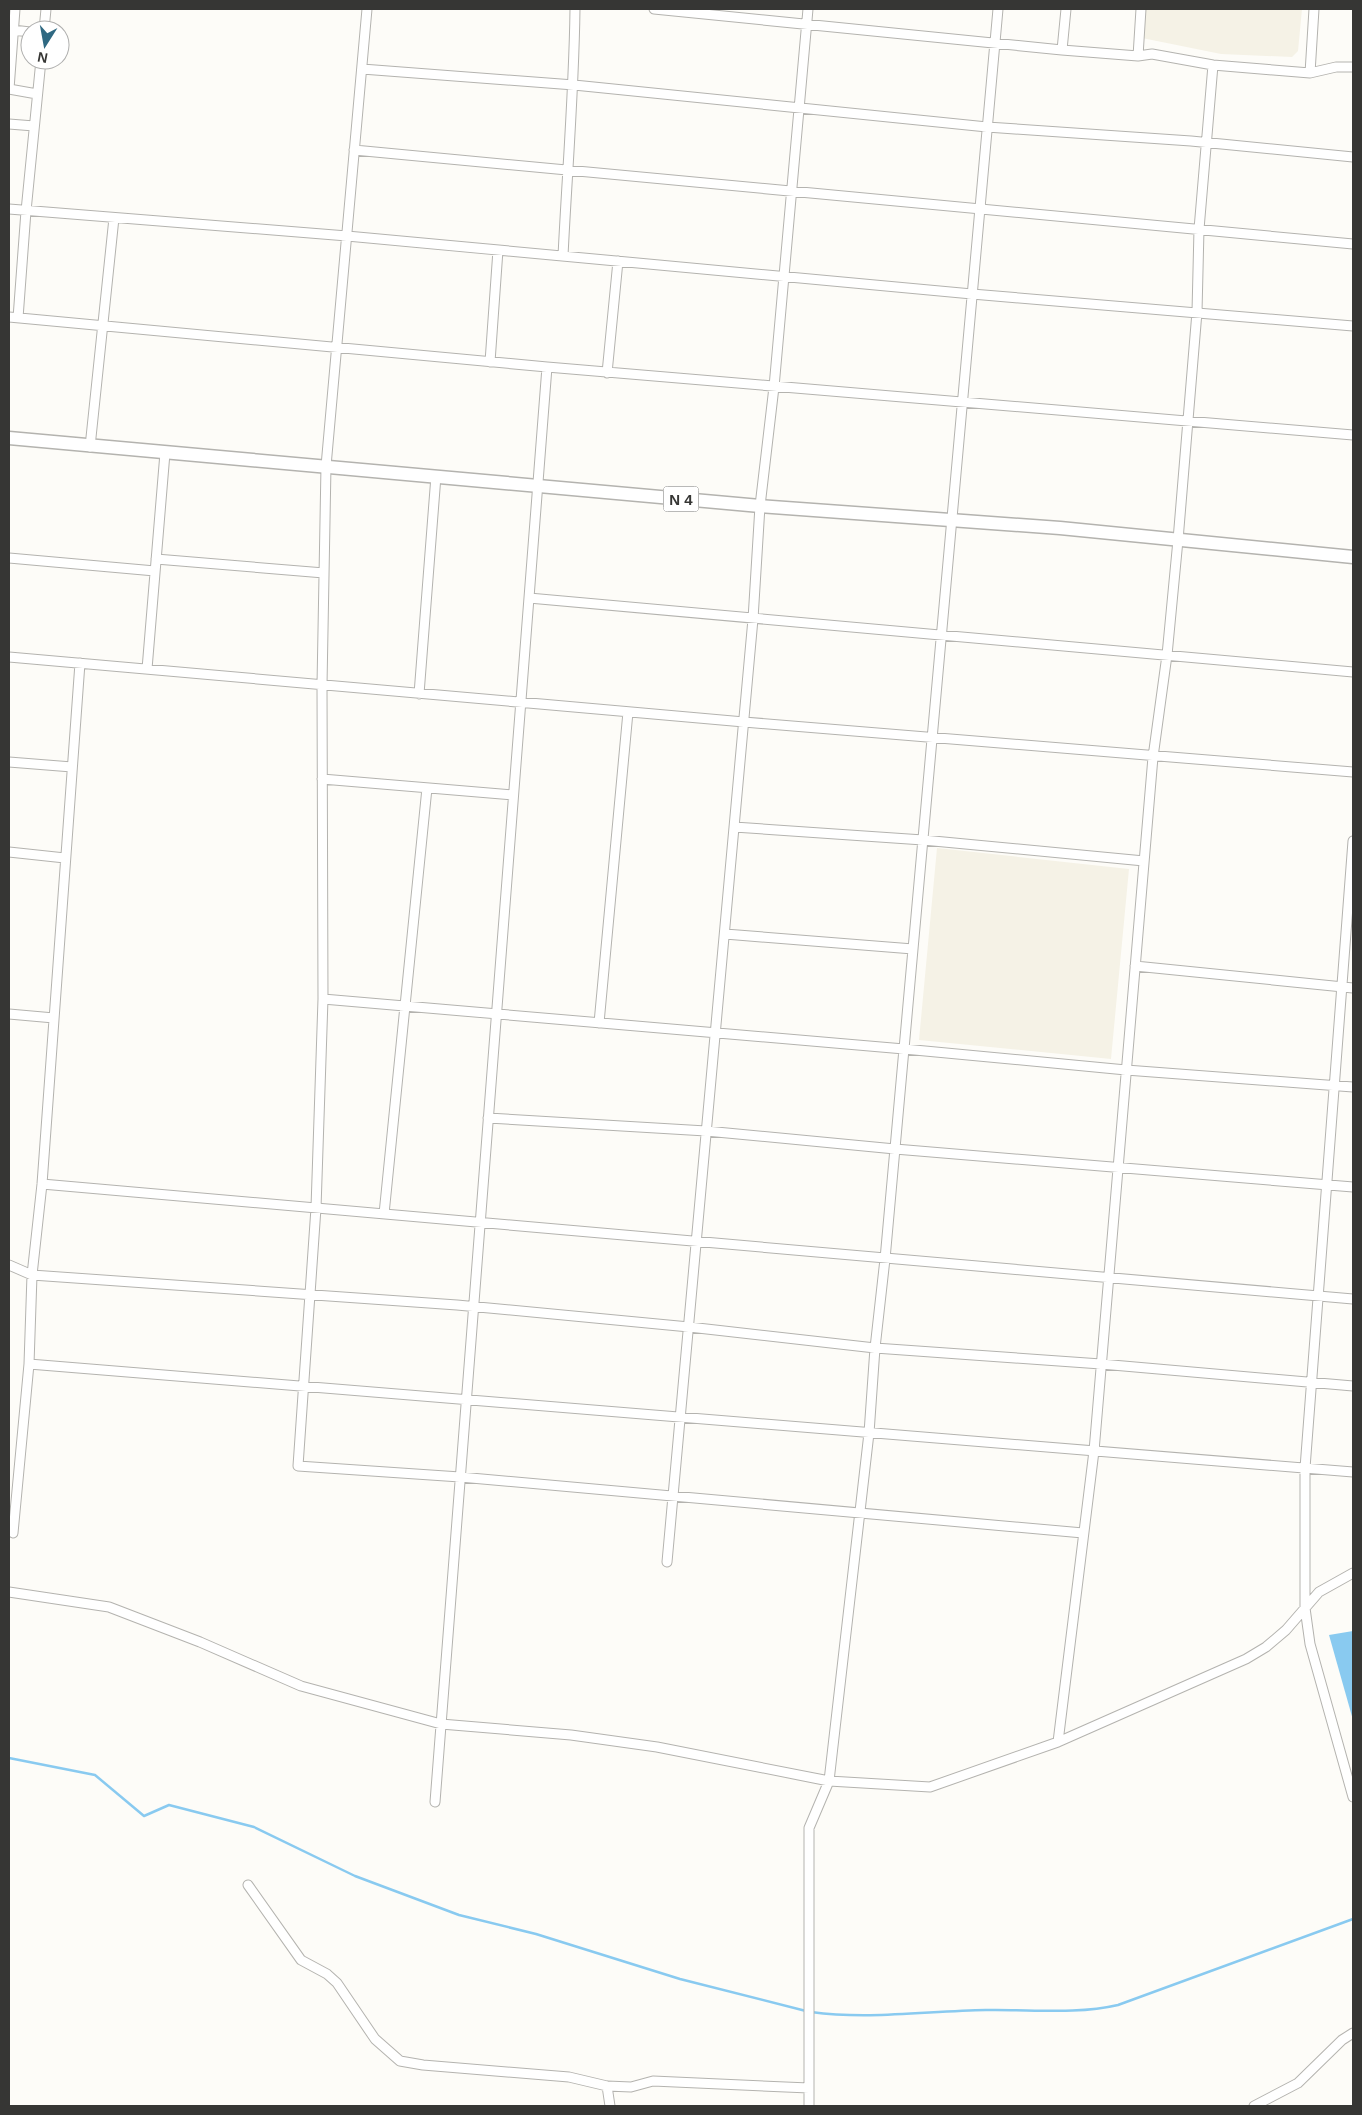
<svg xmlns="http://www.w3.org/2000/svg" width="1362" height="2115" viewBox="0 0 1362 2115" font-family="Arial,sans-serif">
<rect width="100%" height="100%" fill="#fdfcf8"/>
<path fill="#f5f2e6" d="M1145 9H1302L1298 51 1292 57 1221 54 1142 38Z
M937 848 1129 869 1111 1059 919 1040Z"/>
<path fill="#89caf0" d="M1353 1631V1720L1329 1635Z"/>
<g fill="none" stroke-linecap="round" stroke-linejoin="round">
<path stroke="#89caf0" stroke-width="2.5" d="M9 1758 95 1775 144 1816 169 1805 254 1827 355 1876 459 1915 536 1934 680 1979 806 2011
M811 2012C869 2020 927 2011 986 2010 1030 2009 1075 2015 1118 2005L1353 1919"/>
<defs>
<path id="minor" d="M367 9 326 466 322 685 323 999 316 1208 298 1466 460 1477 1083 1533
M654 9 1062 50 1138 56 1152 54 1213 65 1310 73 1336 67H1353
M13 30 30 32
M44 30 46 9
M1062 50 1066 9
M1138 56 1141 9
M362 69 574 85 987 127 1191 141 1353 157
M1310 73 1314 9
M9 89 15 9
M9 89 37 94
M9 124 34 126
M354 150 1353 244
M9 209 347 236 972 294 1353 326
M563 256C567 174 574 91 575 9
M9 317 547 367 1353 435
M18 318 26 211 41 60
M490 362 498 250
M607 373 618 261
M90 447 114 218
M9 558 155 571
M156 559 324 573
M529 598 1353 672
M9 657 744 722 1353 772
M147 669 165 453
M419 694 436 476
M9 762 72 767
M322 779 513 795
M734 827 923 840 1144 861
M1353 841 1305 1468V1608L1310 1644 1353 1797
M9 852 65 858
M725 934 913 949
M1135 966 1353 988
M323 999 904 1049 1126 1070 1353 1087
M9 1014 54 1018
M599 1023 628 712
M488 1118 706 1131 895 1149 1353 1187
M42 1184 1353 1299
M384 1214 427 788
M9 1265 32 1275 457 1305 689 1327 875 1348 1101 1364 1353 1386
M29 1364 1353 1472
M13 1533 29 1364 32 1275 42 1184 80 663
M667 1562 753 619 760 506 774 387 808 9
M9 1592 109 1607 200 1642 301 1686 441 1724 571 1735 657 1747 829 1781 930 1787 1058 1742 1246 1659 1266 1647 1286 1630 1319 1592 1353 1573
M1058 1742 1094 1451 1153 757 1167 655 1178 540 1197 312 1199 229 1213 65
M435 1802 547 367
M248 1885 301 1960 327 1974 337 1983 375 2039 400 2061 423 2065 569 2077 607 2086 631 2087 653 2081 809 2088
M607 2086 610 2106
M809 2106V1828L829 1781 869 1433 875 1348 885 1259 998 9
M1254 2106 1298 2083 1342 2040 1353 2033"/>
<path id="highway" d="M9 438 760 506 1060 528 1353 557"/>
</defs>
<use href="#minor" stroke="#b4b3af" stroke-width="11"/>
<use href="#highway" stroke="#b4b3af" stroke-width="15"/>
<use href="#minor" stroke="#fff" stroke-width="9"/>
<use href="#highway" stroke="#fff" stroke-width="12"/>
</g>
<g text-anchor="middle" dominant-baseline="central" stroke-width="5" stroke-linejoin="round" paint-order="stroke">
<rect fill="#fff" stroke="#727271" stroke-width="1" x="663.5" y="486.5" width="35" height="25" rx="4"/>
<g font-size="15" font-weight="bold" fill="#363634">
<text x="681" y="499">N 4</text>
</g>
</g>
<rect width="1362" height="2115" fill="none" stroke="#363634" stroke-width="20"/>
<g transform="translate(45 45) rotate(191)"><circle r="24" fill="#ffffff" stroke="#afafae"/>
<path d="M0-4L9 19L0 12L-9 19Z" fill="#2f6982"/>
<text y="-8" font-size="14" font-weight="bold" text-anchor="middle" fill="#363634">N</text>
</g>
</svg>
